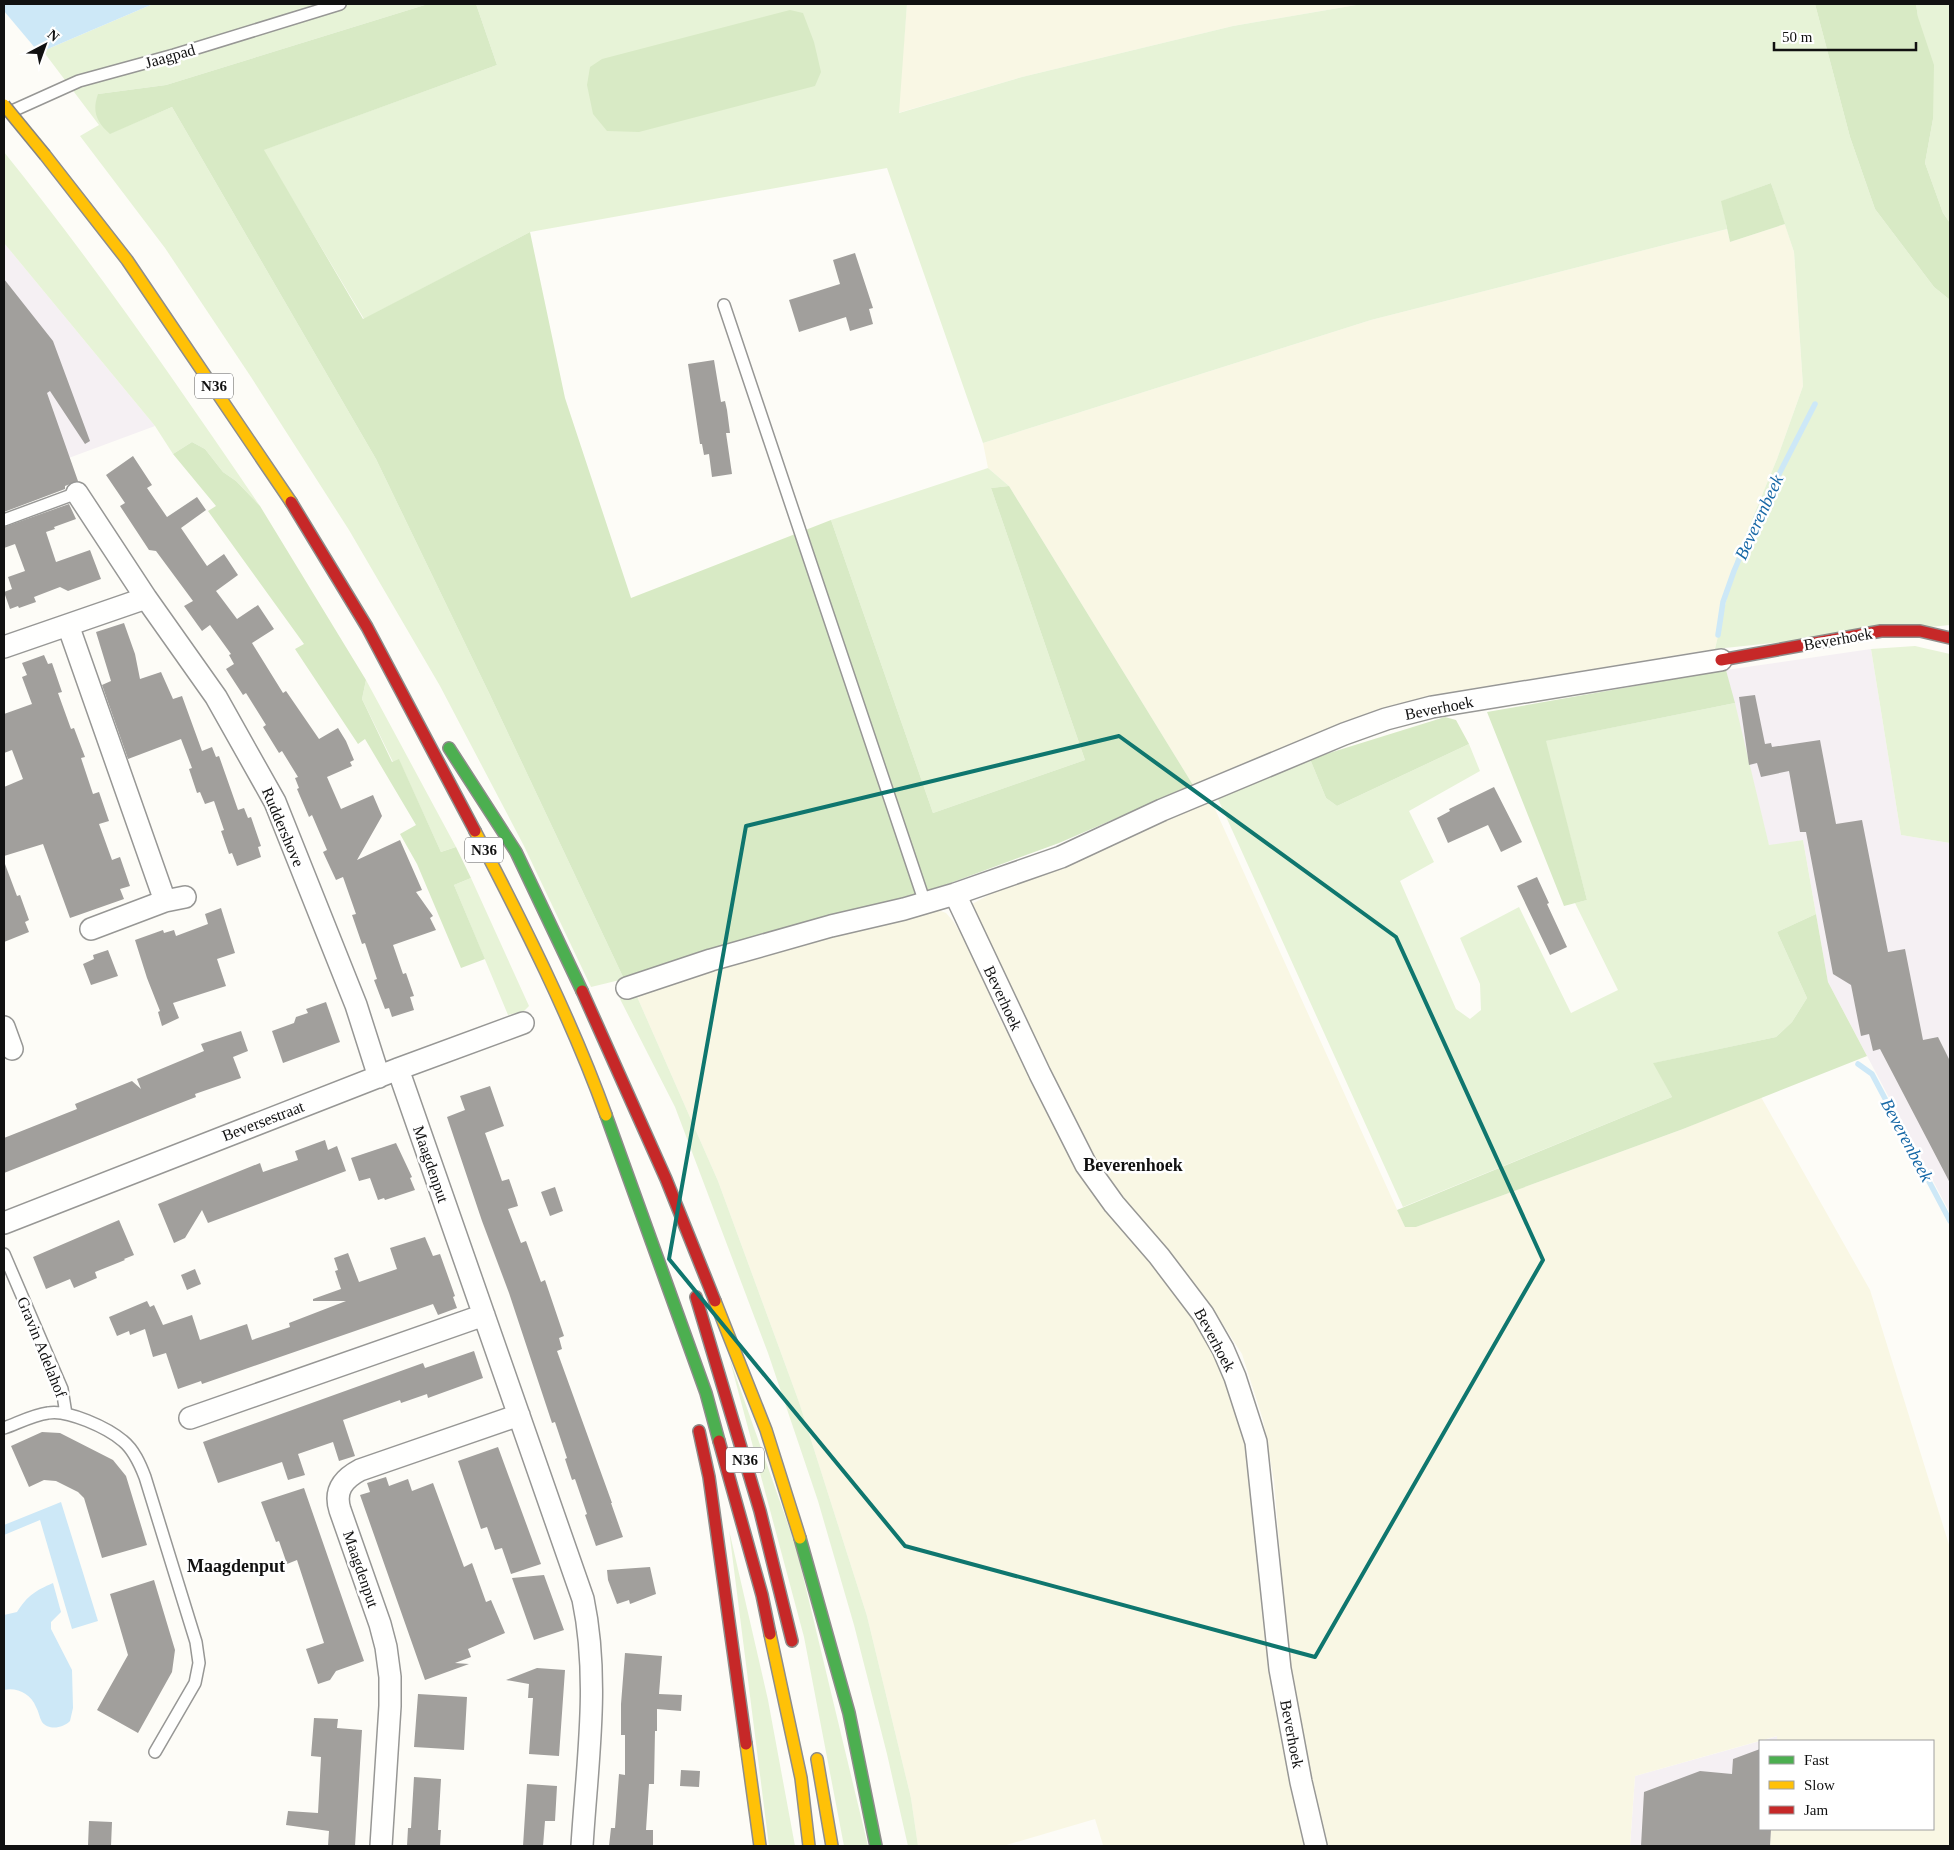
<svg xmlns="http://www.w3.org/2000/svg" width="1954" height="1850" viewBox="0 0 1954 1850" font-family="'Times New Roman',serif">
<rect width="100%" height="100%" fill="#fdfcf7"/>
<path fill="#f5f0f3" d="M4 243 155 426 4 482Z
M1871 649 1901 835 1950 843V1213L1828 982 1803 840 1769 846 1726 670Z
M1778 1736 1777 1741H1760V1829H1771L1770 1846H1630L1635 1776Z"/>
<path fill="#f9f7e4" d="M907 4H1362L1233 26 1022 77 898 113Z
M1785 224 1794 252 1803 386 1777 459 1736 558 1715 649 1464 690 1380 710 1193 785 1009 486 988 468 983 443 1371 320 1727 229 1730 242Z
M1210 798 1405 1227H1416L1683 1129 1761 1097 1870 1290 1950 1548V1846H1770L1771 1829H1933V1741H1777V1736L1635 1776 1630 1846H1328L1295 1711 1287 1641 1274 1481 1263 1420 1242 1354 1207 1300 1103 1173 982 939 972 904 996 891Z
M933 908 946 913 953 921 967 943 998 1015 1078 1167 1189 1309 1215 1355 1241 1418 1255 1477 1306 1846H1100L1103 1845 1095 1819 1003 1846H918L911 1798 867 1616 799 1402 718 1181 635 992Z"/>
<path fill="#e7f3d7" d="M153 4H428L166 85 98 94 111 133 172 107 376 459 490 695 624 979 591 987 524 846 440 686 349 530 251 377 165 248 80 136 99 125 43 51Z
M476 4H907L899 113 1022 77 1233 26 1362 4H1815L1850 137 1875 209 1934 287 1950 300V625L1715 649 1736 558 1777 459 1803 386 1794 252 1771 183 1722 201 1727 229 1371 320 983 443 887 168 530 232 364 319 263 150 497 65Z
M1916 4H1950V223L1943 213 1925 163 1933 119Z
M4 152C96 266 178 386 260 506L236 481 223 472 205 449 192 442 173 454 155 426 4 243Z
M988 468 1009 486 991 488 1085 760 933 813 831 520Z
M1915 646 1950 654V843L1901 835 1871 649Z
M366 680 456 847 441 852 399 760 393 762 362 699Z
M1735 703 1769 845 1803 840 1816 914 1777 932 1807 998 1792 1022 1776 1037 1654 1063 1672 1097 1403 1207 1218 799 1310 759 1326 798 1337 806 1469 744 1480 771 1409 811 1434 862 1400 881 1456 1009 1470 1019 1481 1010 1480 984 1460 938 1519 907 1571 1013 1618 990 1575 903 1587 900 1545 741Z
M471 878 529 1006 524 1011 508 1015 454 885Z
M635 992 718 1181 799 1402 867 1616 911 1798 918 1846H908L887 1754 854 1625 818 1501 768 1353 675 1107 620 999 623 995Z
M729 1357 796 1547 868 1846H844L804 1637Z
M729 1530 768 1700 795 1846H769Z"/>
<path fill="#d8eac5" d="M428 4H476L497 65 264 150 363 319 530 232 565 398 631 598 831 520 933 813 1085 760 991 488 1009 486 1193 785 1059 843 945 885 624 979 490 695 376 459 172 107 110 134C96 122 92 111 98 94L166 85Z
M1815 4H1916L1918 17 1934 65 1933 119 1925 163 1943 213 1950 223V300L1934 287 1875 209 1850 137Z
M790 10 803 13 814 42 821 72 815 86 639 132 607 131 593 114 587 85 590 67 602 59Z
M1771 183 1785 224 1730 242 1721 201Z
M192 442 205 449 223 472 236 481 260 506 366 680 362 699 392 762 399 759 441 852 456 847 471 878 454 885 485 959 461 968 417 864 400 834 416 825 365 739 358 744 295 649 304 644 208 511 216 506 173 454Z
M1726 670 1735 703 1546 741 1587 900 1564 906 1487 712Z
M1445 717 1456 720 1469 744 1337 806 1326 798 1310 759Z
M1816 914 1828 982 1867 1056 1683 1129 1416 1227H1405L1397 1210 1672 1097 1653 1063 1776 1037 1792 1022 1807 998 1777 932Z"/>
<path fill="#cde8f7" d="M4 4H153L43 51 4 71Z
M61 1502 98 1621 72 1629 40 1520 4 1535V1525Z
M53 1583 61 1612 51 1622V1629L72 1670 73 1708 70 1721C63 1728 49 1731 42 1722 39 1717 39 1712 36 1707 31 1694 17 1687 4 1690V1615L17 1612C28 1595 35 1591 53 1583Z"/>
<path fill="#fdfcf7" d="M4 11 41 55 4 74Z"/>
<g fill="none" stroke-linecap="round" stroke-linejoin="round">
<path stroke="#cde8f7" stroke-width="5.5" d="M1718 635 1723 602 1734 571 1758 515 1815 404
M1858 1064 1872 1074 1950 1221"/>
</g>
<path fill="#a19f9c" d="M855 253 873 308 869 309 873 324 850 331 846 317 799 332 789 300 840 284 833 260Z
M4 279 53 341 90 441 85 444 50 391 47 393 78 481 65 486V489L4 512Z
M714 360 721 402 725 401 727 410 730 433H726L732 474 712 477 709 454 704 455 702 444H700L688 364Z
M133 456 152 485 147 488 167 517 197 497 206 510 181 528 207 566 224 554 238 575 216 591 237 619 258 605 274 629 252 643 283 693 286 691 319 739 338 728 346 741 354 760 350 762 352 766 327 777 341 809 373 795 382 816 357 860 400 840 422 890 416 892 433 916 430 918 436 930 393 945 403 974 406 973 414 996 410 997 414 1010 392 1017 389 1008 385 1009 374 980 377 979 365 943 362 944 352 915 356 914 343 877 336 880 323 852 327 850 312 815 309 817 297 789 299 788 295 778 298 777 282 751 279 753 263 727 266 725 246 693 243 695 226 669 234 664 229 655 231 654 210 625 202 631 184 606 193 601 156 551 149 550 120 506 125 503 106 475Z
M69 504 76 519 54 527 55 529 46 532 56 562 90 550 101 579 68 591 60 587 34 597 36 602 19 608 18 606 10 609 4 592 12 589 8 577 25 571 15 544 4 548V527Z
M124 623 135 654 140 679 161 672 173 699 182 696 202 751 212 747 216 757 219 756 238 810 244 808 248 818 251 817 261 846 258 847 261 857 237 866 232 853 229 854 221 831 224 830 214 801 205 804 200 792 197 793 189 769 192 768 181 739 128 759 102 685 111 681 96 632Z
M44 655 48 664 52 663 62 692 58 693 71 729 74 728 85 757 81 758 93 794 99 792 109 821 99 824 112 860 120 857 130 886 120 889 124 899 70 918 43 844 4 856V787L23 779 12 750 4 753V714L32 704 22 677 27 675 22 663Z
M1755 695 1765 744 1771 743 1772 747 1820 740 1836 824 1862 820 1888 952 1905 949 1923 1040 1938 1037 1950 1061V1183L1880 1049 1873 1051 1869 1034 1861 1036 1851 985 1833 974 1806 832H1800L1789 771 1761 777 1757 763 1749 765 1739 697Z
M1494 787 1522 842 1501 852 1488 825 1448 843 1437 818 1450 811 1449 809Z
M5 864 17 896 20 895 29 920 25 922 29 932 4 942Z
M1537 877 1549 903 1547 904 1567 947 1550 955 1517 886Z
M221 908 235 953 217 959 226 986 173 1003 179 1018 162 1026 158 1012 160 1011 147 978 135 940 163 930 164 933 174 930 176 936 208 924 205 914Z
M108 950 118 976 91 985 83 964 94 959 93 955Z
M326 1002 340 1042 283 1063 272 1031 294 1023 296 1017 308 1013 306 1009Z
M241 1031 248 1051 233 1057 241 1078 195 1094 196 1097 178 1104 4 1173V1138L77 1109 75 1104 132 1081 141 1089 137 1079 204 1051 201 1044Z
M490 1086 504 1126 485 1133 502 1181 509 1179 516 1199 518 1206 508 1209 521 1243 526 1241 541 1282 545 1280 564 1336 559 1338 562 1349 557 1351 612 1503H611L623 1537 596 1546 585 1515 587 1514 575 1479 572 1480 565 1459 567 1458 555 1422 552 1423 509 1293 482 1221 447 1117 465 1110 460 1096Z
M325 1140 328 1150 337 1146 346 1171 208 1223 202 1210 185 1238 174 1243 158 1204 260 1163 263 1172 298 1160 295 1151Z
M396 1143 412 1177 410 1178 415 1190 385 1200 384 1198 378 1200 370 1178 359 1181 351 1158Z
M555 1187 563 1211 550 1216 541 1192Z
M119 1220 134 1255 124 1259 125 1260 95 1272 97 1278 74 1288 70 1279 46 1289 33 1257Z
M425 1237 433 1256 440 1254 455 1296 453 1297 457 1308 438 1315 433 1304 202 1384 201 1381 178 1389 166 1353 153 1357 145 1329 130 1335 129 1331 117 1336 109 1317 147 1301 150 1307 154 1305 163 1325 192 1315 200 1340 247 1324 252 1340 290 1327 289 1323 346 1301H313V1299L341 1289 335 1271 338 1270 334 1258 348 1253 359 1282 397 1269 390 1248Z
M195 1269 201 1284 187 1290 181 1275Z
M474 1351 483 1378 428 1398 427 1394 401 1403 400 1400 343 1420 355 1456 339 1461 333 1442 298 1454 305 1475 288 1480 282 1462 218 1483 203 1442 423 1363 425 1368Z
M42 1432 60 1433 113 1460 126 1476 147 1545 102 1558 84 1498 78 1492 56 1481 44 1480 29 1487 11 1446Z
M498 1447 541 1564 511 1574 502 1548 495 1550 487 1527 481 1529 458 1461Z
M386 1477 389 1486 408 1479 412 1491 433 1483 464 1567 472 1563 486 1602 491 1600 505 1633 468 1649 471 1657 455 1663 469 1664 425 1680 360 1495 370 1492 367 1483Z
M304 1488 364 1661 336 1671 330 1680 318 1684 306 1649 324 1643 297 1560 287 1564 279 1541 276 1542 261 1502Z
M650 1567 656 1594 630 1604 629 1600 617 1604 608 1580 607 1570Z
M544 1575 564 1630 534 1640 512 1578Z
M154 1580 175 1650 172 1672 138 1733 97 1710 128 1655 110 1594Z
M625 1653 662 1656 659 1694 682 1695 681 1711 657 1709V1731H655L654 1784H649L646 1830H653V1846H609L611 1828H615L619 1774 625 1775V1735H621V1704Z
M537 1668 565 1670 559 1756 529 1754 533 1698H528L529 1684 506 1680Z
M418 1694 467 1697 464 1750 414 1747Z
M314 1718 338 1719 337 1728 362 1730 355 1846H328L329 1831 286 1825 288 1811 318 1813 321 1757 311 1756Z
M1760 1749V1829H1771L1770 1846H1641L1644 1792 1700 1771 1732 1774 1733 1759Z
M681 1770 700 1771 699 1787 680 1786Z
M414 1777 441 1779 438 1830H441L440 1846H407L408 1828H411Z
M527 1784 557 1786 555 1821H545L543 1846H523Z
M89 1821 112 1822 111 1846H88Z"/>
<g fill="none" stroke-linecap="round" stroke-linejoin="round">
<defs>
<path id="lane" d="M10 112 79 81 174 55 340 4
M724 305 925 903
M4 520 77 493
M4 1254 62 1389 66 1414
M4 1428C18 1423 33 1415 48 1413 67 1409 108 1428 123 1441 134 1450 140 1464 145 1477L196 1642 199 1663 195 1683 155 1752"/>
<path id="street" d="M77 493 146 598
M68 625 165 901
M4 647 146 598 216 697 275 802 356 1005 379 1077
M955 894 1040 1074 1086 1165 1114 1204 1159 1256 1203 1314 1223 1349 1235 1377 1256 1442 1280 1669 1301 1782 1316 1846
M91 929 165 901 185 897
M627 988 711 960 831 926 904 909 955 894 1061 857 1162 810 1344 734 1386 719 1432 707 1721 660
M4 1027 12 1049
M398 1069 583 1599C600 1680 587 1764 582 1846
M4 1223 398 1069 523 1023
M190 1418 484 1315
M381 1846 390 1706V1677L386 1647 380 1624 340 1510C334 1491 343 1479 360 1470L519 1415"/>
<path id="fast" d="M449 748 516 852 582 991
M606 1115 706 1393 719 1441
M800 1538 849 1713 876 1846"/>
<path id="slow" d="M45 155 127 260 291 502
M475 831C523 923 571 1018 606 1115
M715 1301 766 1430 800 1538
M770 1634 801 1778 809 1846
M746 1744 760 1846
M817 1759 832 1846"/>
<path id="jam" d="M291 502 367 627 475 831
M1721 660 1881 631H1920L1950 638
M582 991 666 1179 715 1301
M696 1297 760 1511 792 1641
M699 1431 709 1477 746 1744
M719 1441 762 1595 770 1634"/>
</defs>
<use href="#lane" stroke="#979795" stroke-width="14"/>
<use href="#street" stroke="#979795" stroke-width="24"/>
<use href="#fast" stroke="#8e8d8b" stroke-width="14"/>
<use href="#slow" stroke="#8e8d8b" stroke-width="14"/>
<use href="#jam" stroke="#8e8d8b" stroke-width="14"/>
<use href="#lane" stroke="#fffffe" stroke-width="11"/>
<use href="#street" stroke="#fffffe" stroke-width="21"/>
<use href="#fast" stroke="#4caf50" stroke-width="11"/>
<use href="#slow" stroke="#ffc107" stroke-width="11"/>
<use href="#jam" stroke="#c62828" stroke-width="11"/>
<defs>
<path id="slow-bridge" d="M4 105 45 155"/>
</defs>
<use href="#slow-bridge" stroke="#858482" stroke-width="14" stroke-linecap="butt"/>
<use href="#slow-bridge" stroke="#ffc107" stroke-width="11"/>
</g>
<path fill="none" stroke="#0f766e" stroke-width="4" stroke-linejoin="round" d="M1119 736 1396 937 1543 1260 1315 1657 905 1546 669 1259 746 826Z"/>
<g text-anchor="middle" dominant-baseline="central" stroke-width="5" stroke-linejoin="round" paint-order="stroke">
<g fill="#fff" stroke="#585858" stroke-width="1">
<rect x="195" y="373.5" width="38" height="25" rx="4"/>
<rect x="465" y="837.5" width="38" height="25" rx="4"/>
<rect x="726" y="1447.5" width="38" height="25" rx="4"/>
</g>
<g font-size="15" font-weight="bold" fill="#111">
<text x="214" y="386">N36</text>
<text x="484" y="850">N36</text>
<text x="745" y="1460">N36</text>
</g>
<g font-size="16" fill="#111" stroke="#fff">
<text transform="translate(170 56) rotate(-16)">Jaagpad</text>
<text transform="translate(1838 639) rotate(-10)">Beverhoek</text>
<text transform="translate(1439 708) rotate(-11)">Beverhoek</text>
<text transform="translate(283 827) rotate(67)">Ruddershove</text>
<text transform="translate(1003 998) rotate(65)">Beverhoek</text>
<text transform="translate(263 1121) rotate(-21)">Beversestraat</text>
<text transform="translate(431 1164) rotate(71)">Maagdenput</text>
<text transform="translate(1215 1340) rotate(62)">Beverhoek</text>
<text transform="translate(42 1347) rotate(68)">Gravin Adelahof</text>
<text transform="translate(361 1569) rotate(71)">Maagdenput</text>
<text transform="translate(1292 1734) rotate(79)">Beverhoek</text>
</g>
<g font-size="18" font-style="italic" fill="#1768a6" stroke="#fff">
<text transform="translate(1759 517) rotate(-65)">Beverenbeek</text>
<text transform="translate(1907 1140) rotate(62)">Beverenbeek</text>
</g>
<g font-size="18" font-weight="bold" fill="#111" stroke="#fff">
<text x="1133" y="1165">Beverenhoek</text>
<text x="236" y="1566">Maagdenput</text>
</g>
</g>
<rect width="1954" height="1850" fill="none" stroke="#111111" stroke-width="10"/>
<rect x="1759" y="1740" width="175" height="90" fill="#ffffff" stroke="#a0a0a0"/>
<rect x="1769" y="1756" width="25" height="8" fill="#4caf50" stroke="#a0a0a0"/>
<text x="1804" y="1765" font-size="15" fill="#111111">Fast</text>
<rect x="1769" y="1781" width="25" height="8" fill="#ffc107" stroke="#a0a0a0"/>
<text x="1804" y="1790" font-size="15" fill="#111111">Slow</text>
<rect x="1769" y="1806" width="25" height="8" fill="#c62828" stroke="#a0a0a0"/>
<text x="1804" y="1815" font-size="15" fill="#111111">Jam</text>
<g transform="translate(45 45) rotate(41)" stroke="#ffffff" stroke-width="4" paint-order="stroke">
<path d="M0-4L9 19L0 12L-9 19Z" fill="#111111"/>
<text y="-8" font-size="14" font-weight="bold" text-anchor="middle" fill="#111111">N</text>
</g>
<path d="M1774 42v8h142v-8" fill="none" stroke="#111111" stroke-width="2.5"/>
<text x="1782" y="42" font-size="15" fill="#111111" stroke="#ffffff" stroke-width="4" paint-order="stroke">50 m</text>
</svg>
